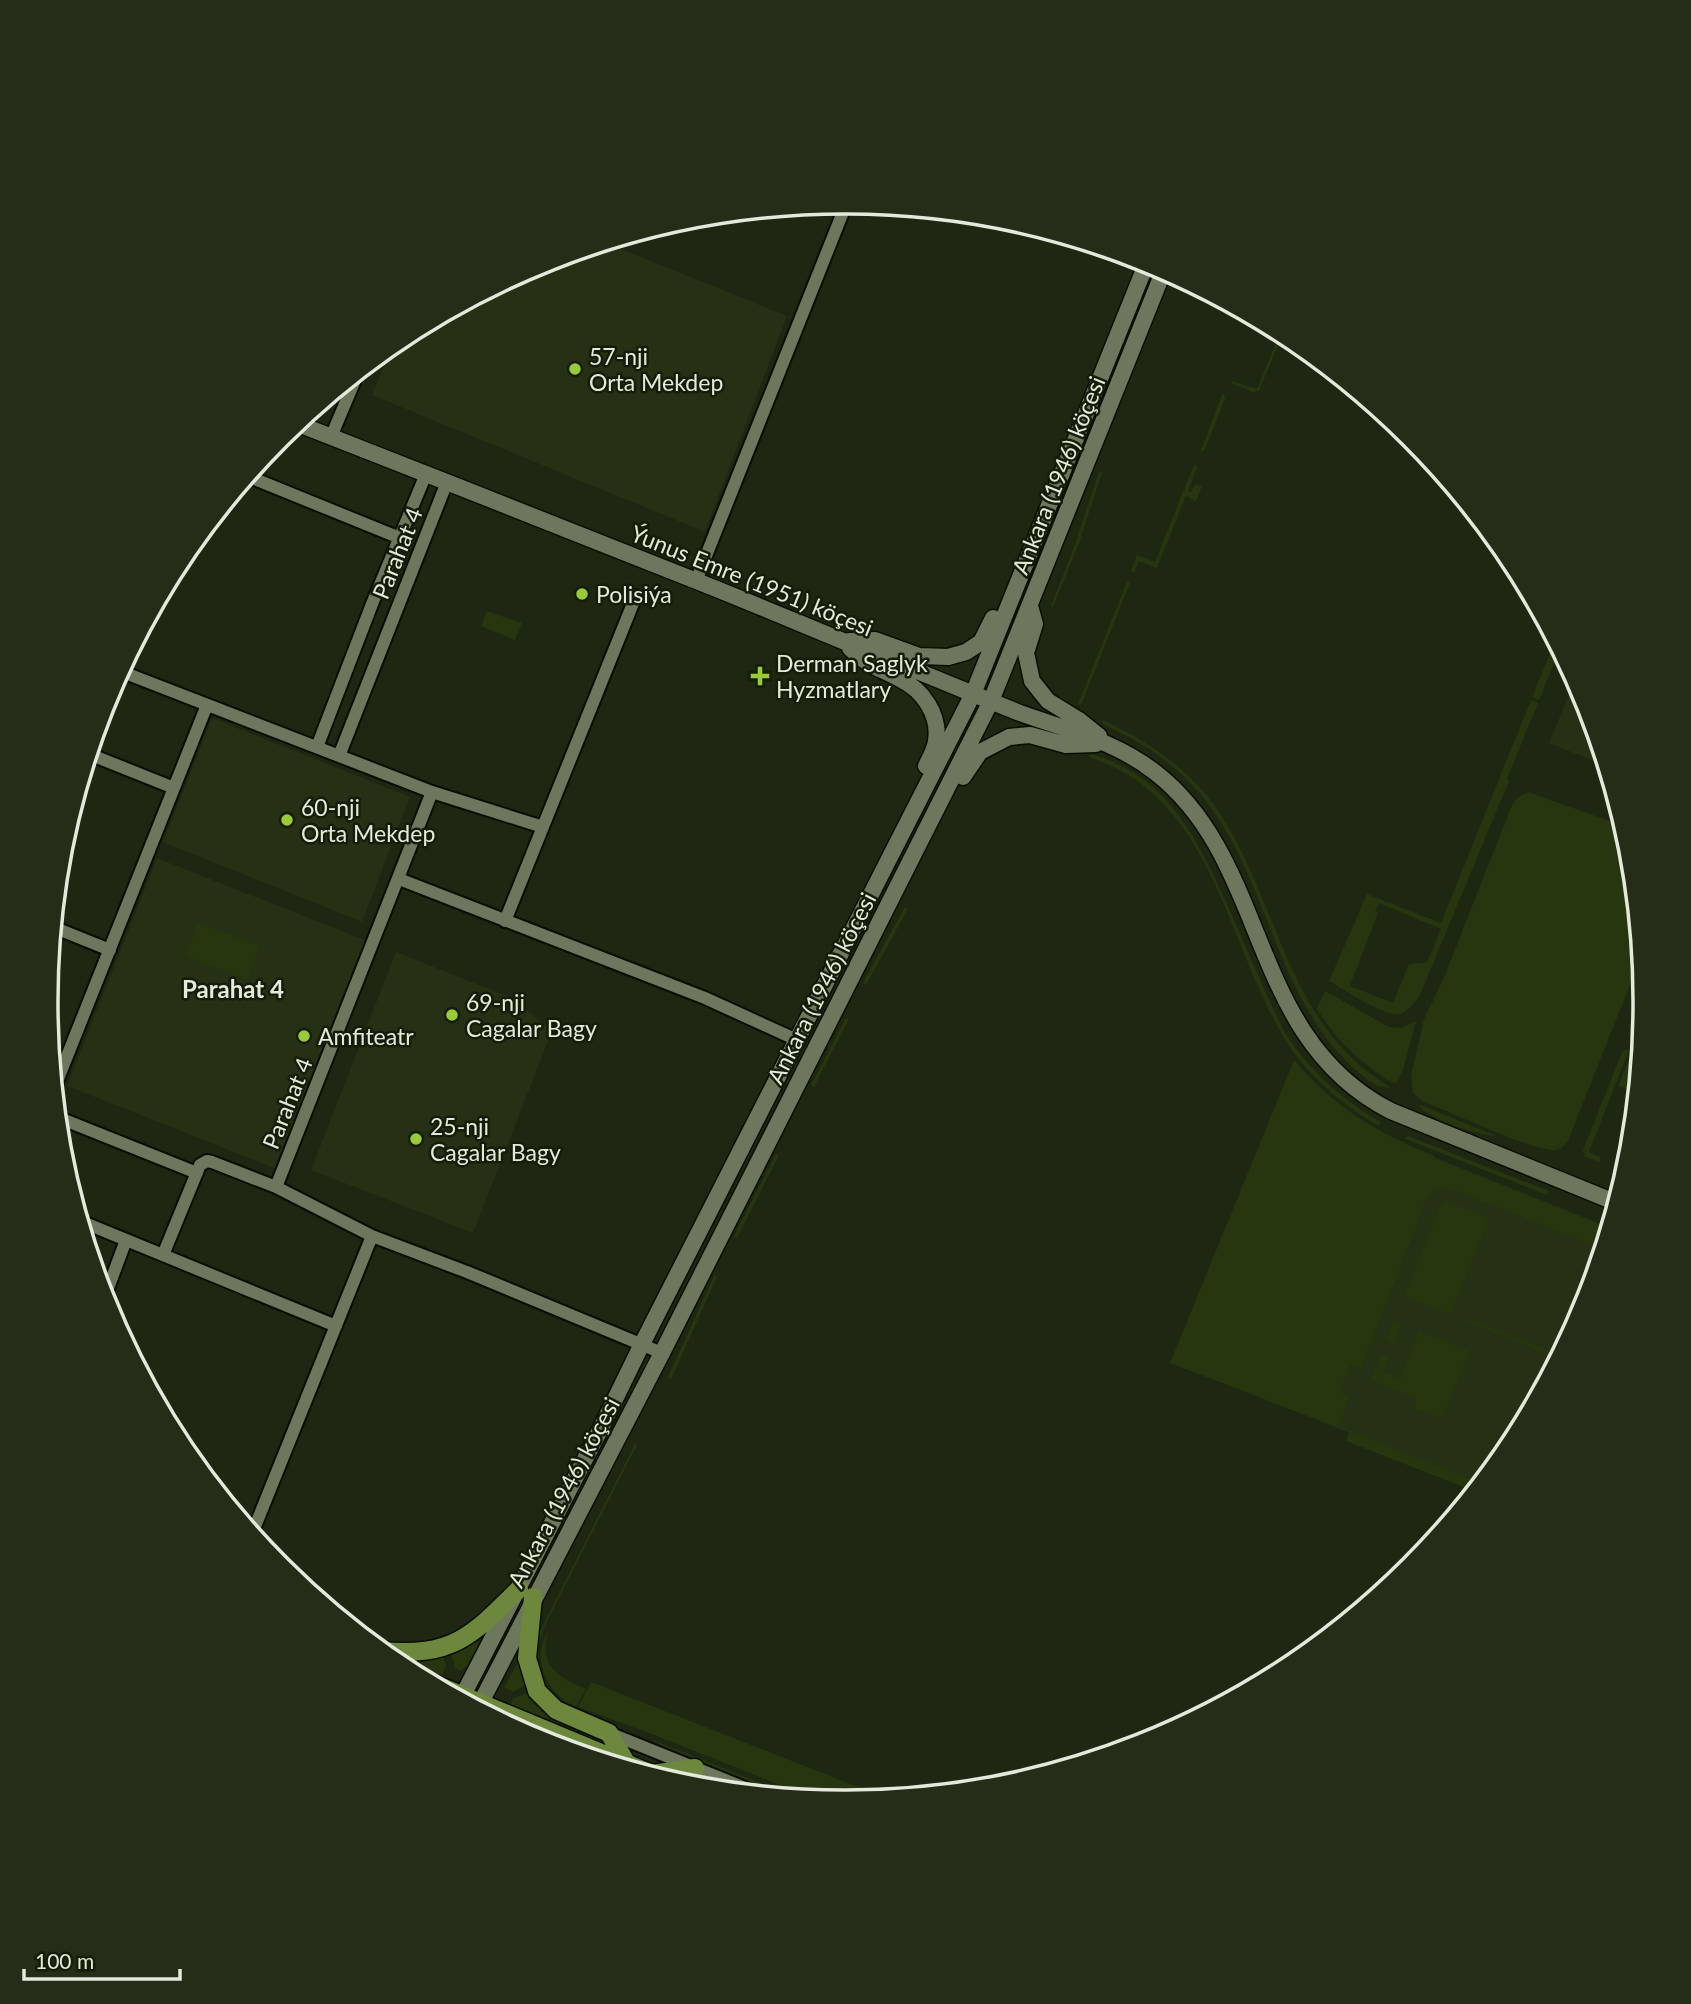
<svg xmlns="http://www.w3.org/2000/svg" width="1691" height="2004" viewBox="0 0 1691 2004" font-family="Lato,sans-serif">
<rect width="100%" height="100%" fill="#1e2711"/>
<path fill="#253014" d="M606 243 787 316 705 532 372 395 393 343 401 337 540 263Z
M1575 679 1585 696 1606 766 1549 743Z
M212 718 410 797 362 922 163 842Z
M157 858 367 941 277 1169 67 1086Z
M396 952 512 998 552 1031 473 1233 311 1170Z
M1434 1157 1609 1227 1584 1309 1510 1447 1480 1484 1327 1424Z"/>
<path fill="#27360f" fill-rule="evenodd" d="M1279 335 1282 336 1259 391 1253 392 1231 383 1232 381 1257 389Z
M1223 392 1225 399 1205 449 1200 453Z
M1196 465 1197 468 1188 491 1191 492 1195 484 1202 486 1196 502 1186 496 1157 568 1139 561 1134 573 1131 571 1137 555 1155 562 1193 467Z
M1099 472 1102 473 1079 543 1053 607 1051 606 1076 542Z
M1127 582 1130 583 1081 705 1078 704Z
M487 611 522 623 515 640 481 626Z
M1551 651 1558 653 1539 700 1532 697Z
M1531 700 1538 703 1507 779 1509 781 1419 997C1414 1002 1409 1010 1402 1013 1387 1020 1344 989 1329 981L1367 894 1441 923ZM1379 903 1441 929 1428 960 1424 963 1409 964 1393 1003 1350 986 1378 913 1375 911Z
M1103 720C1149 742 1190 769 1219 812 1281 906 1286 1025 1390 1087 1378 1090 1367 1079 1358 1072 1279 1004 1271 894 1214 812 1196 786 1171 762 1144 746 1131 737 1116 731 1102 723Z
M1090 754C1170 775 1199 843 1230 911 1248 951 1265 993 1285 1033 1309 1070 1342 1100 1381 1122L1379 1126C1341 1104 1305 1074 1283 1036 1226 940 1211 795 1089 757Z
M1528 792 1624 826 1630 846 1641 957 1568 1141C1564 1146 1561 1150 1555 1150 1535 1152 1446 1110 1422 1101L1413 1093 1411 1076 1424 1019 1443 980 1512 805 1518 797Z
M905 907 908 909 866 985 863 984 866 977Z
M198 922 260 946 247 980 185 956Z
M1325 991 1389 1027 1401 1028 1416 1021 1403 1070 1397 1082 1392 1083C1361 1063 1336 1040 1317 1009Z
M1645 994 1644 1017 1638 1032 1636 1031 1634 1036 1631 1030Z
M846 1018 849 1019 814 1087 811 1085Z
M1625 1050H1629L1589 1152 1601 1158 1599 1162 1585 1157 1583 1150 1622 1052Z
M1633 1050 1640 1053 1626 1089 1618 1086Z
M1294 1060C1335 1108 1376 1132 1434 1156V1158L1609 1228 1602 1249 1454 1190C1442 1187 1434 1188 1427 1199L1362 1366 1360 1368 1351 1365 1340 1392 1350 1397 1338 1426 1480 1483 1474 1491 1346 1441 1349 1432 1170 1363Z
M1418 1104 1494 1135V1136C1473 1133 1431 1121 1418 1104Z
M1408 1136 1549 1191 1547 1195 1403 1138Z
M776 1154 779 1155 737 1238 734 1236 735 1234Z
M1442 1202H1448L1489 1218 1451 1315 1406 1297 1405 1294Z
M714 1276 717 1277 671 1379 668 1377Z
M1463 1317 1560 1355 1558 1358 1462 1319Z
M1394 1321 1402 1324 1394 1345 1386 1339Z
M1419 1331 1470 1351 1442 1419 1415 1408 1416 1398 1370 1380 1380 1356 1384 1354 1390 1356 1383 1372 1400 1378Z
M635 1444 637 1445 545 1625 538 1647V1668H536V1642L540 1631Z
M549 1630C537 1665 557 1677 586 1689L576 1707C546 1694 530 1658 549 1630Z
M477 1640 479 1643 466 1668 464 1667 462 1671 455 1668 451 1653Z
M443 1657 446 1665 441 1677 402 1660H431Z
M519 1661 526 1685 513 1692 504 1687Z
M591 1682 886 1798 845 1802 815 1799 649 1733 578 1707Z
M528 1692 549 1715 603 1737 607 1742 510 1704 513 1699Z
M651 1739 795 1797 780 1796 663 1748Z"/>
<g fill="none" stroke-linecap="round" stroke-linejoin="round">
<defs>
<path id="street" d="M331 437 358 373
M247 476 400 538
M696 581 847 202
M120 671 432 792 543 827
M317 747 372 604 426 474
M89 754 174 788
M339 756 447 482
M399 879 705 998 797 1040
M505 921 636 596
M53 927 110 950
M54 1089 207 705
M57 1117 197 1173
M276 1187 432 792
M80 1221 336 1326
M163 1255 200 1165 207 1161 212 1162 276 1187 372 1236 467 1272 662 1353
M104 1299 126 1240
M252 1534 372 1236
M609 1733 760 1794"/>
<path id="secondary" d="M296 423C429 475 561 527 694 580 765 608 836 639 907 667 945 682 982 698 1020 713 1067 730 1116 741 1156 773 1271 863 1246 1037 1391 1111L1617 1203
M1030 606 1035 624 1026 653 1032 681 1048 701 1079 720 1099 736
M849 641 875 640 919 656 948 657 966 652 981 642 993 618
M850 648C869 667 878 667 900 679 923 690 940 715 936 741 935 749 930 758 926 766
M963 777 980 752 1009 737 1030 735 1066 745 1096 744
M461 1699 601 1428 642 1344 973 694 1147 262
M478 1708 662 1353 991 701 1164 270"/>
<path id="primary" d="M533 1597 527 1658 537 1691 556 1710 609 1733 627 1764
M382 1651C453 1657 472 1636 519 1589
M430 1682 664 1779
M652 1774 695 1768"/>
</defs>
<use href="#street" stroke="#080f00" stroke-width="16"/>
<use href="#secondary" stroke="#080f00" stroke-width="19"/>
<use href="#primary" stroke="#080f00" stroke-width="21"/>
<use href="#street" stroke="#6c775e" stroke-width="12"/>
<use href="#secondary" stroke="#6c775e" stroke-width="16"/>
<use href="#primary" stroke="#6d883c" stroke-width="18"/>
</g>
<g fill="#98cb37" stroke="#151d08" stroke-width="2.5">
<circle cx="575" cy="369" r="7"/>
<circle cx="582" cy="594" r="7"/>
<path d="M756.5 665.5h7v7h7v7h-7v7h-7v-7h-7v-7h7z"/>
<circle cx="287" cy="820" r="7"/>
<circle cx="452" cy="1015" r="7"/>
<circle cx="304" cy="1036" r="7"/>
<circle cx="416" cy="1139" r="7"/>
</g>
<g text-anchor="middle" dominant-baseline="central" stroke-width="5" stroke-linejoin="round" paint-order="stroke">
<g font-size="23" fill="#e3e9db" stroke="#151d08" text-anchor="start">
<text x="589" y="356">57-nji<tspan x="589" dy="26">Orta Mekdep</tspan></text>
<text x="596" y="594">Polisiýa</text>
<text x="776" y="663">Derman Saglyk<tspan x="776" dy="26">Hyzmatlary</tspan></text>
<text x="301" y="807">60-nji<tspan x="301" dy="26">Orta Mekdep</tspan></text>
<text x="466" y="1002">69-nji<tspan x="466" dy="26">Cagalar Bagy</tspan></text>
<text x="318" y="1036">Amfiteatr</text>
<text x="430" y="1126">25-nji<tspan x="430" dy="26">Cagalar Bagy</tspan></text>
</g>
<g font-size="23" fill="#e3e9db" stroke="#151d08">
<text transform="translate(1058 475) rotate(-68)">Ankara (1946) köçesi</text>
<text transform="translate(397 553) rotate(-68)">Parahat 4</text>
<text transform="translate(752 580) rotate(22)">Ýunus Emre (1951) köçesi</text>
<text transform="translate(821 988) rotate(-63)">Ankara (1946) köçesi</text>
<text transform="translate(287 1103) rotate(-68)">Parahat 4</text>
<text transform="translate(563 1492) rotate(-62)">Ankara (1946) köçesi</text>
</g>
<g font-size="24" font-weight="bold" fill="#e3e9db" stroke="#151d08">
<text x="233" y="988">Parahat 4</text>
</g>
</g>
<path d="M0 0H1691V2004H0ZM845 214H846A787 787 0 0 1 1633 1001V1003A787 787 0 0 1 846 1790H845A787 787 0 0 1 58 1003V1001A787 787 0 0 1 845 214Z" fill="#252d19" fill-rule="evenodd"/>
<path fill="none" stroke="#e3e9db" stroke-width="3.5" d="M845 214H846A787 787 0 0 1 1633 1001V1003A787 787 0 0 1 846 1790H845A787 787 0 0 1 58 1003V1001A787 787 0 0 1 845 214Z"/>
<path d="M24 1969v10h156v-10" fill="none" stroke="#e3e9db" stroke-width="3.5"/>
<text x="35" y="1969" font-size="21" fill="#e3e9db" stroke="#151d08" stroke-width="5" paint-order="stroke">100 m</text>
</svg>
